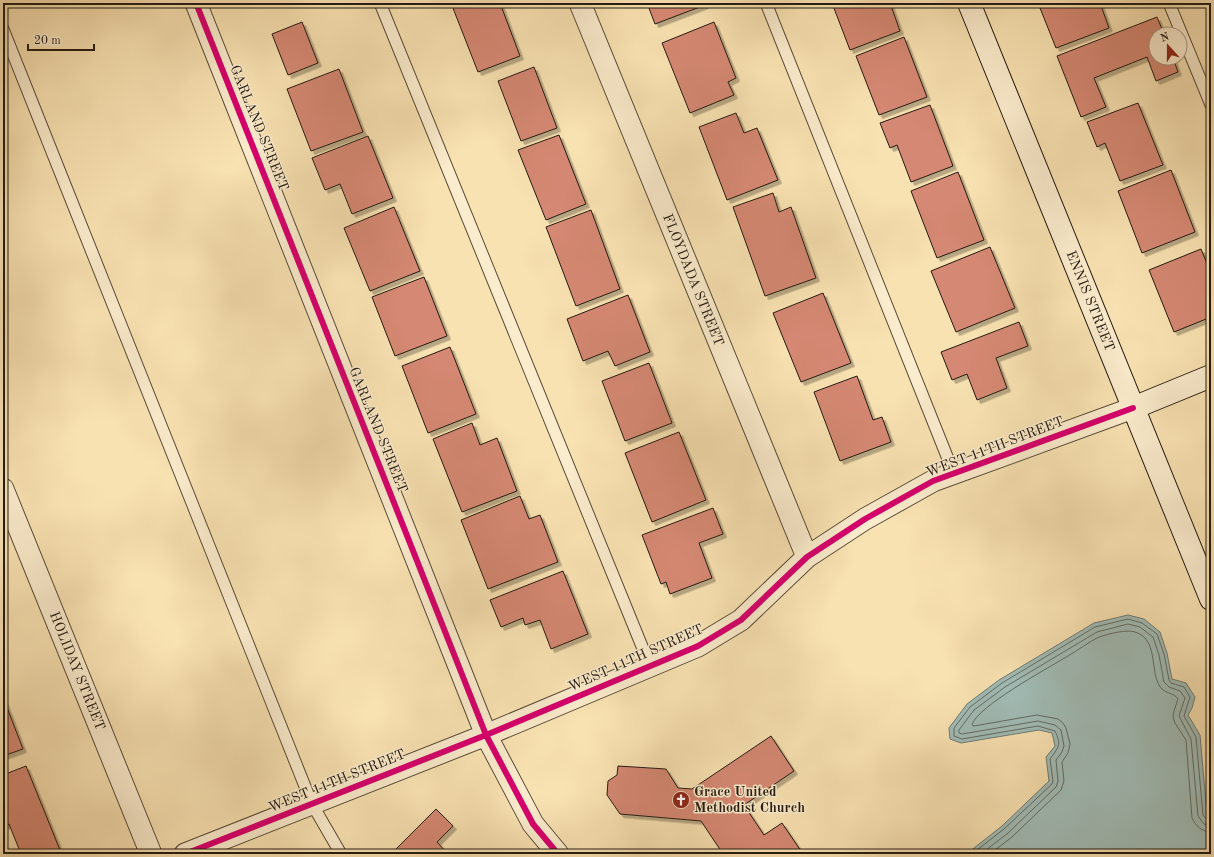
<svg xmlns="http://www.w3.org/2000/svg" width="1214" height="857" viewBox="0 0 1214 857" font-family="'Old Standard TT',serif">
<defs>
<filter id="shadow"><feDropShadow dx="3.5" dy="3.5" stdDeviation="0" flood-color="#0004"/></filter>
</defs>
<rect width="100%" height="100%" fill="#f9e2b2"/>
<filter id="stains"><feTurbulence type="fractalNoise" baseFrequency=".005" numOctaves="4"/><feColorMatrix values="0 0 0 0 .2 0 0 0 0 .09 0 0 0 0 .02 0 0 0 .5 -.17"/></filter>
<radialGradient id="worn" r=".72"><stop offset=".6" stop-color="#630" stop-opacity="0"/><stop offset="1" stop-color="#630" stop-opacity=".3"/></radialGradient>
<path fill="#a1bcb6" stroke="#6f7b74" d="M1128 615 1144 619 1160 632 1167 653 1172 679 1186 683 1195 697 1192 708 1188 715 1200 735 1207 814 1211 819V854H969L974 848 1002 826 1049 781 1046 757 1055 746 1052 733 1039 730 961 743 950 739 949 728 967 704 999 680 1094 623Z"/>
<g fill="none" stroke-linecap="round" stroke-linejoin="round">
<path stroke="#626b63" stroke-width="1" d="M974 854 977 850 1004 829 1052 784 1053 781 1050 759C1058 748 1062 745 1055 731L1038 726 962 739 954 736V728L970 707 1002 683 1095 627 1128 619 1142 623 1157 634 1164 654 1169 680 1171 683 1184 687 1190 697 1184 716 1196 737 1203 815 1207 820 1211 821
M981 854 1008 833 1056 787 1058 781 1056 760 1062 752 1064 746 1061 730 1055 725 1038 721 962 734 959 733V730L974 710 1005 687 1097 632 1128 624 1140 627 1153 637 1159 655 1164 682 1169 687 1180 691 1185 698 1179 716 1191 739 1198 816 1204 824 1211 826
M990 854 1012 837 1061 790 1064 781 1062 762 1068 753 1070 744 1066 728 1063 723 1058 719 1037 715 974 726 972 725C976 707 1050 667 1068 656 1078 650 1089 642 1099 637 1108 634 1127 629 1135 632 1158 639 1150 669 1159 685 1163 694 1174 692 1178 699L1174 711 1173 717 1175 723 1186 740 1192 818C1196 826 1202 832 1211 832"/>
</g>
<path fill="#d58873" stroke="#241a10" filter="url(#shadow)" d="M451 3H500L520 56 478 72Z
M647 3H704L705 5 655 24Z
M832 3H890L900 31 850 50Z
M1038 3H1100L1109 28 1056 48Z
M1157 17 1164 34H1156V58H1173L1178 72 1156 81 1147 57 1094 78 1106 107 1081 117 1057 56Z
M302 22 318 63 288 75 272 34Z
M714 22 736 78 728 82 734 95 690 113 662 43Z
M904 37 927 97 879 115 856 56Z
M534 67 557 128 521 141 498 81Z
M339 69 363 132 311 151 287 89Z
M1138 103 1163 165 1120 181 1105 143 1097 147 1087 122Z
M930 105 953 166 911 182 897 145 890 148 880 123Z
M736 113 744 133 757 128 778 180 727 200 699 127Z
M559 135 586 204 546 220 518 150Z
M368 136 393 198 352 214 340 184 325 190 312 158Z
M1171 170 1195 232 1142 253 1118 191Z
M958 172 984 240 937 258 911 191Z
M773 193 779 212 791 207 816 278 765 296 733 207Z
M394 207 420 271 370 291 344 228Z
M591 210 620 289 576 306 546 227Z
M990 247 1015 308 956 332 931 271Z
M1201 249 1211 273V317L1174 332 1149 270Z
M424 277 447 336 395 356 372 297Z
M823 293 851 363 801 382 773 313Z
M628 295 650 352 615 366 608 351 583 361 567 319Z
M1019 322 1028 346 996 358 1007 388 977 400 967 374 952 380 941 352Z
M450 347 476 414 428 433 402 366Z
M649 363 672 423 625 441 602 381Z
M857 376 873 420 882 417 891 442 840 461 814 392Z
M472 423 480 445 497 438 517 491 462 512 433 439Z
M679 432 706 500 652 522 625 453Z
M520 496 529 519 540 515 558 562 488 589 461 520Z
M713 508 723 534 699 543 712 578 670 594 666 582 661 584 642 535Z
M563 571 588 634 551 649 540 620 525 625 523 618 501 627 490 600Z
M3 697 23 749 3 756Z
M771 736 794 771 744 805 764 835 782 823 803 854H723L701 821 620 814 607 795 608 781 617 775 618 766 666 769 678 788 692 789Z
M26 766 60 850 50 854H21L9 824 3 827V775Z
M436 809 453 826 437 842 448 854H391Z"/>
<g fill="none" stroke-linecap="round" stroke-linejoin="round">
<defs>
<path id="service" d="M380 3 650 666
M766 3 954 474
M1169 3 1211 105
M3 29 312 804 341 854"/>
<path id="minor" d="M196 3 486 735 533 824 558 854
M580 3 807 557
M3 489 151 854
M185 854 486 735 698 646 741 620 807 557 865 519 933 481 1133 408"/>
<path id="secondary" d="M969 3 1211 599
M1133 408 1211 376"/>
</defs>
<use href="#service" stroke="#594c38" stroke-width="13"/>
<use href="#minor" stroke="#594c38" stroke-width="23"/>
<use href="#secondary" stroke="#241a10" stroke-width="24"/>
<use href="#service" stroke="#fbeccd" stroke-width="11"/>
<use href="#minor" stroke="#fbeccd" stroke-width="21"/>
<use href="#secondary" stroke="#fbeccd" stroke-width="22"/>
<defs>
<path id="cycleway" d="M196 3 486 735 533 824 558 854
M185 854 486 735 698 646 741 620 807 557 865 519 933 481 1133 408"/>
</defs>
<use href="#cycleway" stroke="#fbeccd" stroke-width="8"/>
<use href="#cycleway" stroke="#d6006c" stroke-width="6"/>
</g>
<defs>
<symbol id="church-disc" viewBox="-11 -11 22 22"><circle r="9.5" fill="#8f2418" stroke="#fbeccd"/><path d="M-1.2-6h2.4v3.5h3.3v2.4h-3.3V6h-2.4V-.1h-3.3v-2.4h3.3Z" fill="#fff"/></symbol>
</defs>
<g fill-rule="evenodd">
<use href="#church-disc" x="671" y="790" width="20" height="20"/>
</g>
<g text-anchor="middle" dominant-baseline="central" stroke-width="3" stroke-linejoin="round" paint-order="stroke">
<g font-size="14" fill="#241a10" stroke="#fbeccd">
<text transform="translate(259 128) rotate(68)">GARLAND STREET</text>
<text transform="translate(693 280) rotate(68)">FLOYDADA STREET</text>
<text transform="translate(1090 301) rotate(68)">ENNIS STREET</text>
<text transform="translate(378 430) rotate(68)">GARLAND STREET</text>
<text transform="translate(995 447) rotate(-21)">WEST 11TH STREET</text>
<text transform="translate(636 658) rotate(-24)">WEST 11TH STREET</text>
<text transform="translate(77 671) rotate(68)">HOLIDAY STREET</text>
<text transform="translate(337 781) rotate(-22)">WEST 11TH STREET</text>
</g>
<g font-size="14" font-weight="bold" fill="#241a10" stroke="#fbeccd" text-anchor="start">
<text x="694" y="792">Grace United<tspan x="694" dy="16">Methodist Church</tspan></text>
</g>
</g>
<rect width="1214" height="857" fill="none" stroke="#f9e2b2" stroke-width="16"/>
<rect x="4" y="4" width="1206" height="849" fill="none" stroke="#241a10" stroke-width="2"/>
<rect x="8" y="8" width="1198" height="841" fill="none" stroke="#241a10"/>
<g transform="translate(1168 46) rotate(339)"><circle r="19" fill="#fbeccd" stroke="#a59881"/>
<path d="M0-3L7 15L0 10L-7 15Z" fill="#8f2418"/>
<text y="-6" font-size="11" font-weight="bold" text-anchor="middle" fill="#241a10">N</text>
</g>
<path d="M28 44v6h66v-6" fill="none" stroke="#241a10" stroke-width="2"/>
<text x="34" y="44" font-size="12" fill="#241a10" stroke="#fbeccd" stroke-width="3" paint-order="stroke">20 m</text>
<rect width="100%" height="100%" filter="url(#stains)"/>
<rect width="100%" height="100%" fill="url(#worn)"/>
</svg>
